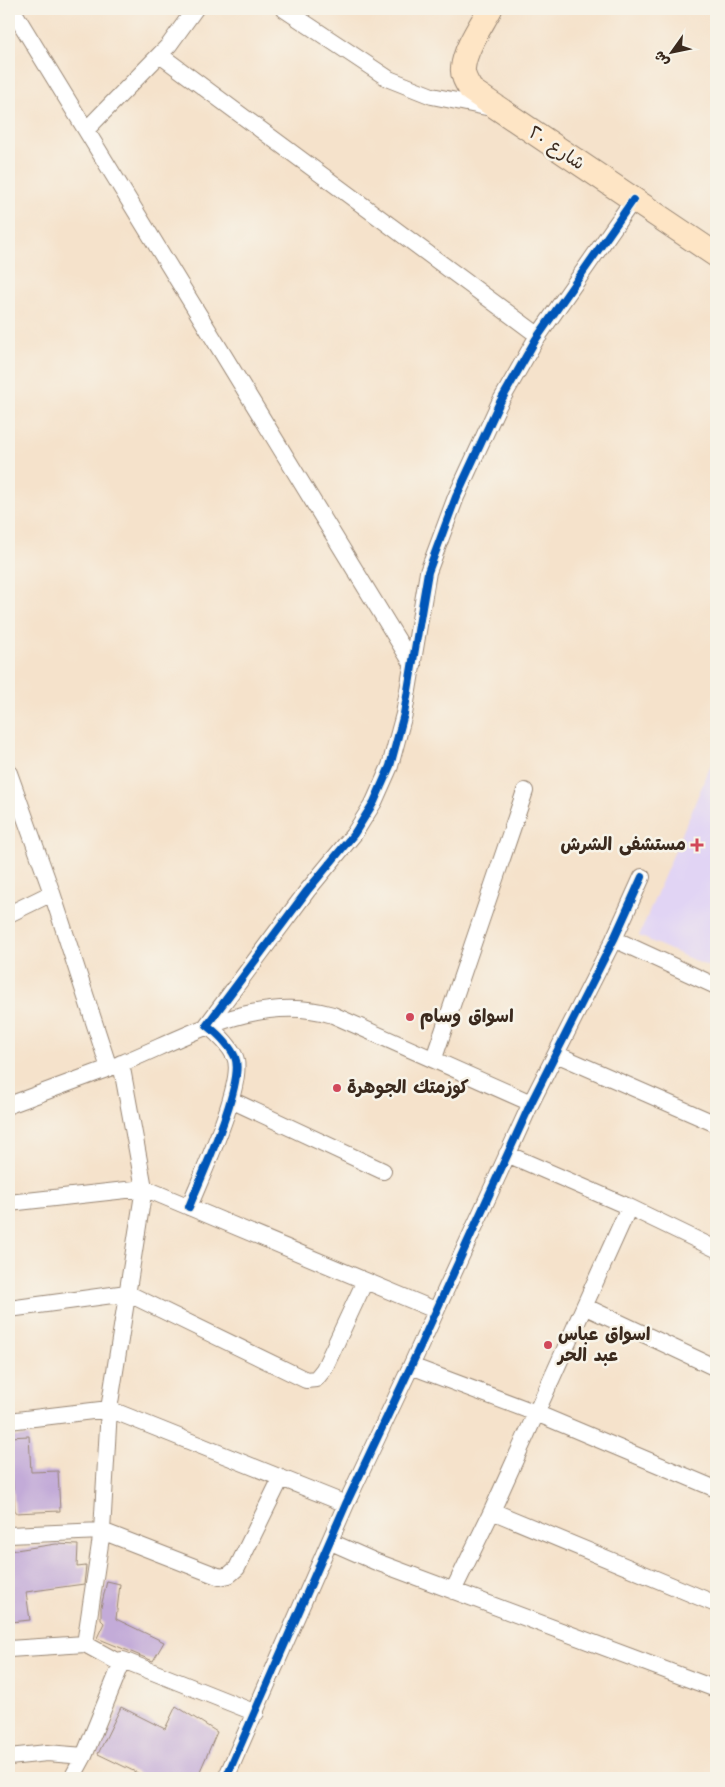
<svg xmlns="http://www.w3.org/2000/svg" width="725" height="1787" viewBox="0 0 725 1787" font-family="Kalam,'Playpen Sans Arabic',sans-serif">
<rect width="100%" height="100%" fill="#f7f3e8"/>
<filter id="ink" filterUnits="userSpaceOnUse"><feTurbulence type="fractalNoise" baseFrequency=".02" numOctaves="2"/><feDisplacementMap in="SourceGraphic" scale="10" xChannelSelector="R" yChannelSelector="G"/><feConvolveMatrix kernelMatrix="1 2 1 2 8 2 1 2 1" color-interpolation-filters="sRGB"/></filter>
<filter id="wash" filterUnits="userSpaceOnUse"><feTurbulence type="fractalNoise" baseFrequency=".0096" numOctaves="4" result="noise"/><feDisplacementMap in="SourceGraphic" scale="20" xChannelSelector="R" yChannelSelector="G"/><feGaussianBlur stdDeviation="1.12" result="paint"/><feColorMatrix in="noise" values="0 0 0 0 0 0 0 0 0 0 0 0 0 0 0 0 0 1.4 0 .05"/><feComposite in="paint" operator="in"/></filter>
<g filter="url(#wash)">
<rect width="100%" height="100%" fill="#f5e2cb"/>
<path fill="#e1d4f4" d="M716 753V970L639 936Z"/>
<g id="blocks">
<path fill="#c3abd8" d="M29 1436 31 1472 58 1471 60 1511 15 1513 12 1471H9V1437Z
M56 1544 78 1545 77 1567 86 1566 84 1584 26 1592 30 1620 11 1622 9 1605V1551Z
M107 1581 120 1584 116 1619 164 1642 153 1661 97 1638 104 1623 101 1620V1607Z
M176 1706 217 1732 197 1778H148L98 1754 121 1707 165 1729Z"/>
</g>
</g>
<g filter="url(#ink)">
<use href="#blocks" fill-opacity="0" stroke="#988674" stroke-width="1"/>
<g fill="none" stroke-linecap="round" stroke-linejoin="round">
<defs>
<path id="street" d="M12 9 413 665
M284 9 389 79 432 96 491 108
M160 55 539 336
M87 129 169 45 195 9
M9 773 52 893 109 1068
M9 914 52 893
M614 939 716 986
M556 1054 716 1124
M434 1058 525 791
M231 1100 383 1171
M9 1105C46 1091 83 1078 120 1064 187 1037 258 992 333 1015L531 1103
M507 1154 629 1207 716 1249
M9 1203 144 1188 435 1310
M189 1207C200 1179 246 1082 235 1057 229 1044 218 1034 207 1025L307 891 354 834 374 802 390 766 404 714 428 572 456 497 499 404 536 339 633 200
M586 1307 716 1368
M9 1309 127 1293 306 1380 316 1379 324 1369 365 1281
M411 1366 536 1413 716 1489
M9 1421 109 1409 346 1504
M492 1511 716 1604
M9 1535 102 1531 220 1577 229 1575 237 1568 281 1478
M331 1542 374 1561 716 1689
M453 1591 492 1511 629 1207
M85 1644 102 1531 109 1409 144 1188 121 1063
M9 1649 85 1644 116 1661 123 1660 256 1713
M9 1757 47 1753 84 1756
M72 1778 84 1756 123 1660
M226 1778 346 1504 411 1366 531 1103 614 939 642 877"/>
<path id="secondary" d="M490 9C481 26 465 48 463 68 462 76 467 83 471 90L716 255"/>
</defs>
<use href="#street" stroke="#988674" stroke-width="18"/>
<use href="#secondary" stroke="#988674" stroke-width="26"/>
<use href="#street" stroke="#fff" stroke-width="16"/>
<use href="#secondary" stroke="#fee5c5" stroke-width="24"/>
<defs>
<path id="cycleway" d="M189 1207C200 1179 246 1082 235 1057 229 1044 218 1034 207 1025L307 891 354 834 374 802 390 766 404 714 428 572 456 497 499 404 536 339 633 200
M226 1778 346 1504 411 1366 531 1103 614 939 642 877"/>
</defs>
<use href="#cycleway" stroke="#f7f3e8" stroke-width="11"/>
<use href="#cycleway" stroke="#0057b8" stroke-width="8"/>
</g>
</g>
<g fill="#d1495b" stroke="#f7f3e8" stroke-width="2">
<path d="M694.5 837.5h5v5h5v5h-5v5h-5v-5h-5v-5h5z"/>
<circle cx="410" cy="1017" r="5"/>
<circle cx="337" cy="1088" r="5"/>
<circle cx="548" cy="1345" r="5"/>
</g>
<g text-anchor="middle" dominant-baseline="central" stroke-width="5" stroke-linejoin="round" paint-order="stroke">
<g font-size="18" fill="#3b2a1e" stroke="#f7f3e8">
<text transform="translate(556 149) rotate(34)">شارع ٢٠</text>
</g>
<g font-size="18" font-weight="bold" fill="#3b2a1e" stroke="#f7f3e8" text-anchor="start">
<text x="686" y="845" text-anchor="end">مستشفى الشرش</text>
<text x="420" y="1017">اسواق وسام</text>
<text x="347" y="1088">كوزمتك الجوهرة</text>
<text x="558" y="1335">اسواق عباس<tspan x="558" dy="21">عبد الحر</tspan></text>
</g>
</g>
<rect width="725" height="1787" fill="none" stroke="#f7f3e8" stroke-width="30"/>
<g transform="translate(672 52) rotate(237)" stroke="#f7f3e8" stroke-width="4" paint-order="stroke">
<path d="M0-4L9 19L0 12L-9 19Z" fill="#3b2a1e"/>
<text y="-8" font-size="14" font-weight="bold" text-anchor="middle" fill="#3b2a1e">ش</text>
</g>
</svg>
